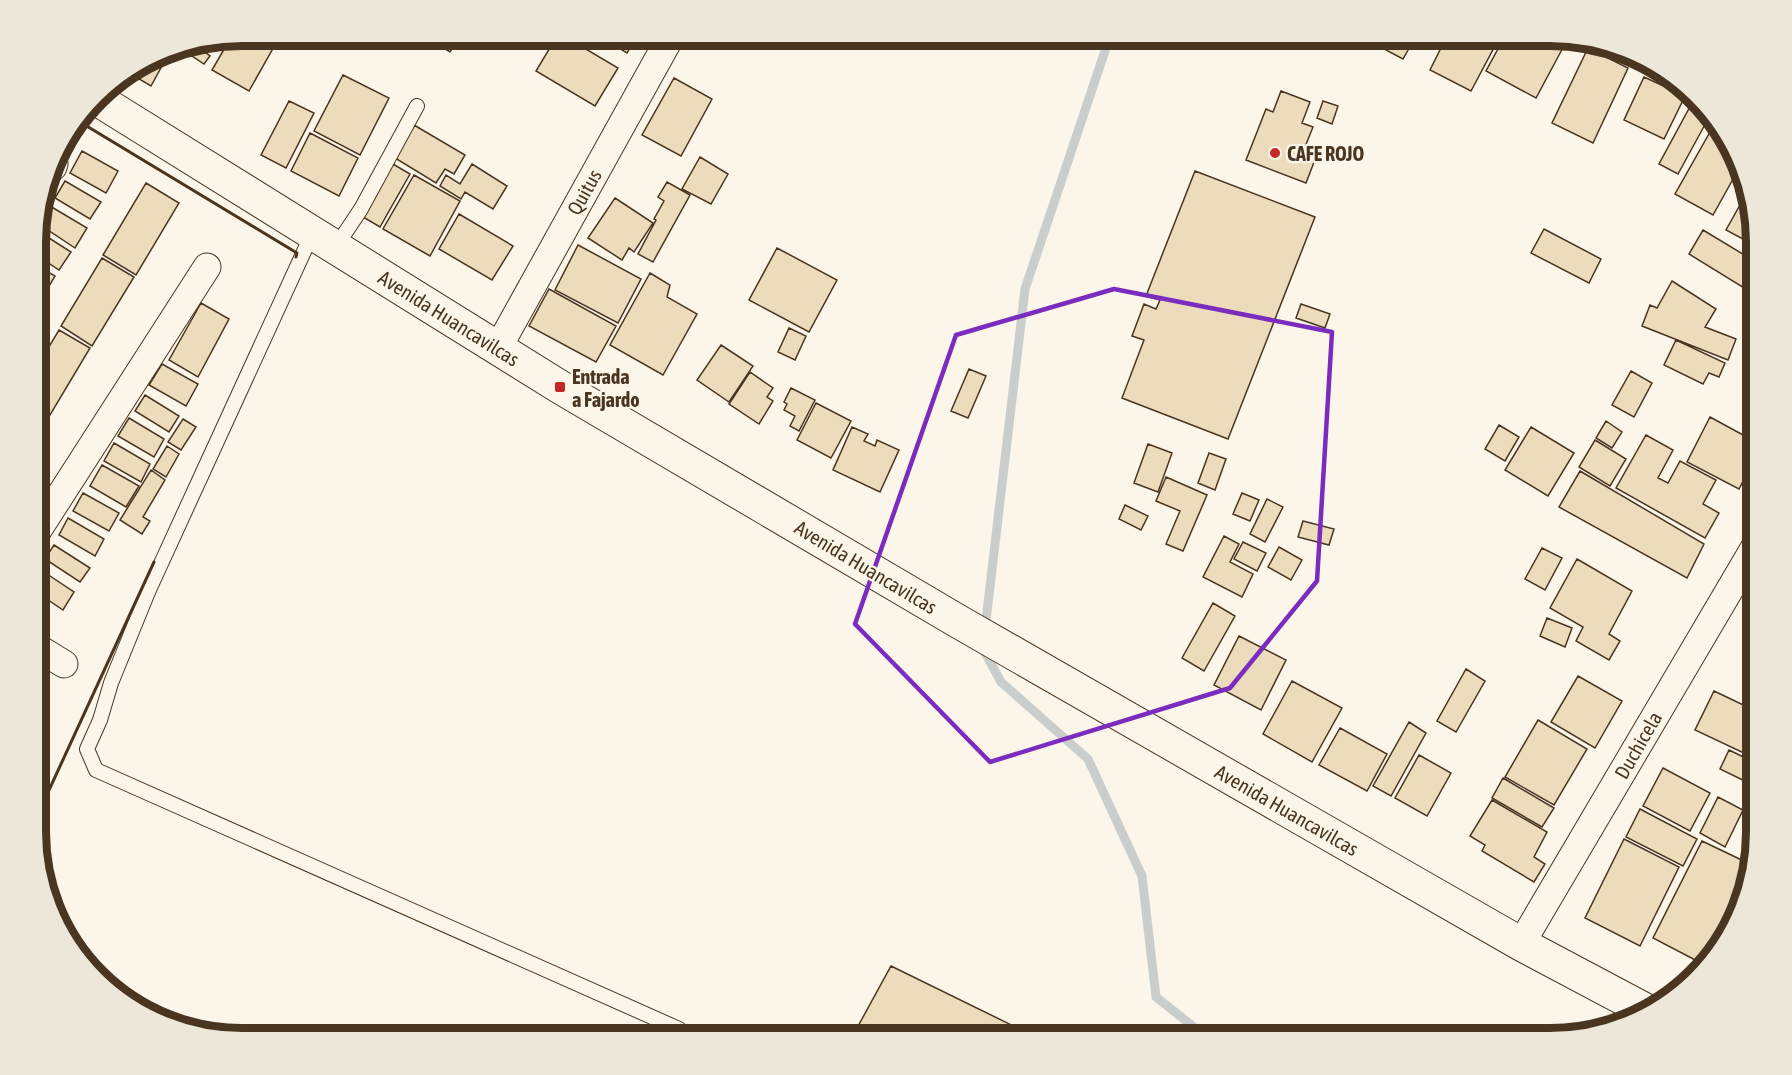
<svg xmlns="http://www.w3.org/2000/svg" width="1792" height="1075" viewBox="0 0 1792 1075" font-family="'Asap Condensed',sans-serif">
<rect width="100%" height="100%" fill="#fbf6e9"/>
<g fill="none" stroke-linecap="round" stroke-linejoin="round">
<path stroke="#c9cecd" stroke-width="9" d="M985 629 1025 289 1110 36
M983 649 1001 682 1088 759 1142 876 1156 997 1209 1039"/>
</g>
<path fill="#ecdcbc" stroke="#4a3520" stroke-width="1.5" d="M243 36H280L249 91 212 70 230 39Z
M429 36H460L450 52 428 38Z
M557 36H564L618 68 595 106 536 71Z
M599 36H637L627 53Z
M1390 36H1416L1403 59 1384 49Z
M1447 36H1487L1497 42 1471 91 1430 70Z
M1505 36H1549L1566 42 1536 98 1486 71Z
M198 47 210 56 204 64 192 56Z
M1588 48 1628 68 1593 143 1552 123Z
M154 58 163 64 151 86 129 73Z
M343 75 389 98 360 155 314 131Z
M1644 77 1685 96 1664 139 1624 120Z
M674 78 712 99 681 156 642 135Z
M1281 91 1310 102 1302 123 1313 127 1303 152 1316 157 1306 183 1246 160 1266 109 1273 112Z
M289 101 314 113 286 168 261 155Z
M1323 101 1338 106 1332 124 1317 118Z
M1692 103 1708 119 1678 174 1659 164Z
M414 125 465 155 454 174 445 169 436 183 395 158Z
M1714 125 1728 139 1738 170 1713 215 1675 194Z
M310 133 358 158 339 196 291 171Z
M82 151 118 171 106 193 70 173Z
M700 157 728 174 711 204 682 189Z
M393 164 410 174 380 227 363 217Z
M472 164 507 186 493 209 465 192 461 199 440 186 446 175 460 184Z
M1195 171 1315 217 1228 439 1122 398 1144 340 1132 336 1144 304 1156 309 1160 300 1146 296Z
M414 175 460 201 430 256 383 229Z
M65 181 101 202 90 219 55 198Z
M667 182 690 195 653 262 638 254 656 220 654 219 664 201 658 197Z
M146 183 179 203 136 275 103 255Z
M1745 196 1756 229V246L1726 230Z
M615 198 653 223 634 252 629 248 622 260 588 238Z
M50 206 87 228 75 248 39 224Z
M459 214 513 246 492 280 439 249Z
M1544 229 1601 259 1589 283 1531 253Z
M1703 230 1756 262V280L1749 291 1689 254Z
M38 231 71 252 59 270 38 256Z
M578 245 641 279 618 323 555 290Z
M777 248 837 280 809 332 749 300Z
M102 258 134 277 92 346 61 326Z
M38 266 55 276 44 295 38 291Z
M650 273 670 285 667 297 697 314 663 375 610 345Z
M1672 281 1716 309 1705 327 1736 339 1728 360 1642 326 1650 305 1657 308Z
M549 289 616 326 596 362 529 326Z
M201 303 229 319 198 377 169 360Z
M1301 304 1330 314 1325 328 1296 318Z
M1756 320V345L1745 339Z
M789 328 806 336 795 360 778 352Z
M59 330 90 348 50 415 38 408V365Z
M1676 340 1725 363 1719 377 1709 373 1703 384 1664 365Z
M721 345 753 366 729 402 697 380Z
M162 364 198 384 186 406 149 385Z
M969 369 986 376 968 418 951 411Z
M1631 371 1652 383 1634 417 1612 405Z
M750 372 773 388 767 397 773 401 759 424 729 404Z
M791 388 815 400 799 431 790 426 795 416 784 410 787 404 784 402Z
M145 395 179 416 169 432 135 411Z
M816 403 851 421 831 458 797 440Z
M38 414 48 420 38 437Z
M1710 417 1756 442V456L1739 489 1687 462Z
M129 418 164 439 154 457 118 436Z
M183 419 196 427 181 450 168 442Z
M1606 421 1622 432 1612 448 1596 438Z
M1499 425 1519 437 1505 461 1485 449Z
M852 427 868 434 864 441 875 446 877 440 899 450 880 492 833 470Z
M1531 427 1574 453 1548 496 1505 470Z
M1646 435 1673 450 1658 478 1668 483 1680 461 1716 480 1703 504 1719 513 1705 538 1616 488Z
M1595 440 1626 459 1610 486 1579 467Z
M114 443 150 464 141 482 104 461Z
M1148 444 1172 453 1158 492 1134 483Z
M167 446 179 454 166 477 153 469Z
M1209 453 1226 459 1215 490 1198 483Z
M102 465 139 486 126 507 90 486Z
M151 470 165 480 143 517 150 521 142 534 120 520Z
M1580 471 1704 544 1687 578 1559 507Z
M1166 477 1207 495 1183 551 1166 544 1180 511 1156 501Z
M83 493 119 513 109 531 73 511Z
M1242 493 1259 500 1250 521 1233 514Z
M1267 499 1283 507 1265 542 1250 534Z
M1125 505 1148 516 1141 530 1119 519Z
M68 518 104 539 95 556 59 535Z
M1303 521 1334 529 1329 545 1298 537Z
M1224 536 1239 544 1230 562 1253 574 1242 597 1203 577Z
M1243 542 1266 553 1257 571 1234 559Z
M54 545 90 568 80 582 45 559Z
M1279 547 1302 560 1291 580 1268 567Z
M1542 548 1562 558 1545 590 1525 579Z
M1577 559 1632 591 1609 634 1620 641 1609 660 1576 641 1583 627 1550 608Z
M38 568 74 592 63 610 38 593Z
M1213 603 1235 616 1204 671 1182 658Z
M1547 618 1572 628 1565 647 1540 636Z
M1239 636 1286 660 1261 710 1214 685Z
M1466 669 1485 681 1456 732 1437 721Z
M1578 676 1622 701 1595 748 1551 722Z
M1292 681 1342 708 1312 762 1263 734Z
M1714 691 1756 711V738L1748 755 1695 730Z
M1538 720 1587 749 1554 805 1505 777Z
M1409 722 1426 733 1391 796 1373 786Z
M1340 728 1387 754 1367 791 1319 765Z
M1729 750 1756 763 1755 786 1720 769Z
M1419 755 1451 773 1427 816 1395 798Z
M1663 768 1710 793 1690 831 1643 806Z
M1503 778 1554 808 1542 827 1492 798Z
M1718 797 1743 810 1725 847 1700 833Z
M1492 800 1547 832 1534 857 1545 864 1534 882 1482 851 1485 845 1470 836Z
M1640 809 1697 839 1683 866 1626 837Z
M1624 839 1679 867 1640 946 1585 918Z
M1702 841 1750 864 1734 917 1719 944 1701 963 1653 938Z
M891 966 1040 1039H851Z"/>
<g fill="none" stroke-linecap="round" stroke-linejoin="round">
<defs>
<path id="lane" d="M312 234 148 592 111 683 100 720 87 749 96 770 679 1029
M335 248 361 209 417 106"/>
<path id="street" d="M53 167 54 164
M498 348 671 36
M38 530 207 267
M38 648 64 664
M1521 944 1756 545"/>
<path id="secondary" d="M97 99 560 387 961 623 1521 944 1649 1012"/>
</defs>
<use href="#lane" stroke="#4a3520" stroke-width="16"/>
<use href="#street" stroke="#4a3520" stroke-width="29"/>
<use href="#secondary" stroke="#4a3520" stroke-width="35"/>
<use href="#lane" stroke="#fbf6e9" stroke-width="14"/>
<use href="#street" stroke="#fbf6e9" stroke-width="27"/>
<use href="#secondary" stroke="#fbf6e9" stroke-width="33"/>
<path stroke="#4a3520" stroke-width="3" d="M80 122 297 253 296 257
M38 814 154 562"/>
</g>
<path fill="none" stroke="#7b2cbf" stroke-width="4.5" stroke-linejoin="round" d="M1114 289 1332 332 1317 581 1230 688 990 762 855 624 956 335Z"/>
<g fill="#c62828" stroke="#fbf6e9" stroke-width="2">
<circle cx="1275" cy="153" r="6"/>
<rect x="554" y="381" width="12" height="12" rx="3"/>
</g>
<g text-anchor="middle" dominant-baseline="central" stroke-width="4.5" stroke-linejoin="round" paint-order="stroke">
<g font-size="20" font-weight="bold" fill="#4a3520" stroke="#fbf6e9" text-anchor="start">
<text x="1287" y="153">CAFE ROJO</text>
<text x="572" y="376">Entrada<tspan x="572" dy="23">a Fajardo</tspan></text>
</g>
<g font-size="20" fill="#4a3520" stroke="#fbf6e9">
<text transform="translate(584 192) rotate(-61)">Quitus</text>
<text transform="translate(449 318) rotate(32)">Avenida Huancavilcas</text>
<text transform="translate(866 567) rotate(31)">Avenida Huancavilcas</text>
<text transform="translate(1638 745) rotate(-60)">Duchicela</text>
<text transform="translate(1287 810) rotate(30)">Avenida Huancavilcas</text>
</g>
</g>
<path d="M0 0H1792V1075H0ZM242 46H1550A196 196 0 0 1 1746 242V832A196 196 0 0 1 1550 1028H242A196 196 0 0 1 46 832V242A196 196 0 0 1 242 46Z" fill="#ede7d9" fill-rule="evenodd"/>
<path fill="none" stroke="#4a3520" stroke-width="8" d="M242 46H1550A196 196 0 0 1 1746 242V832A196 196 0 0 1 1550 1028H242A196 196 0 0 1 46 832V242A196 196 0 0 1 242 46Z"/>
</svg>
